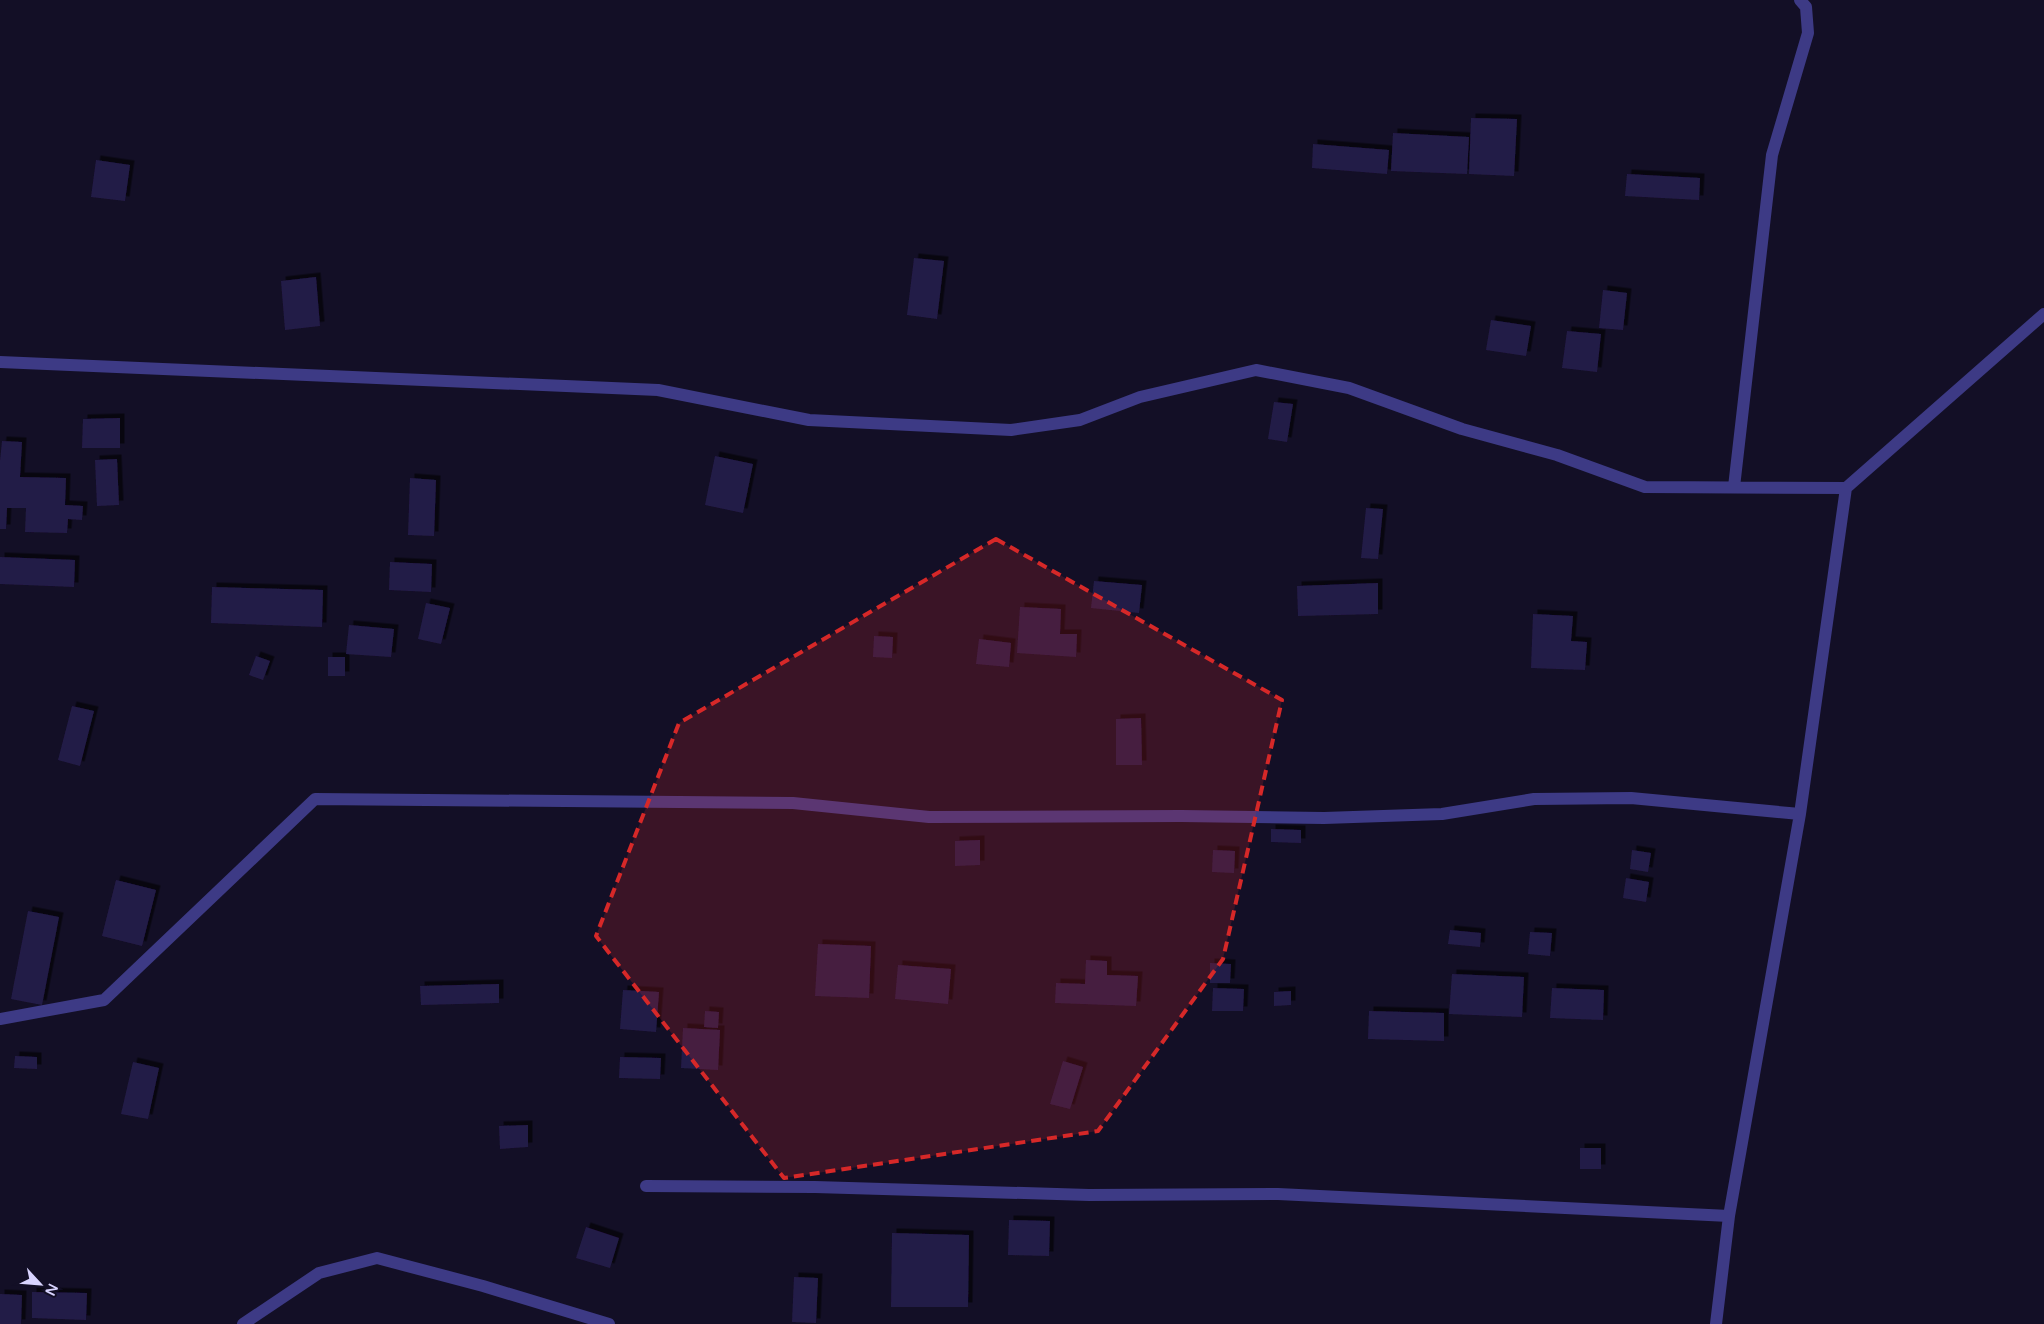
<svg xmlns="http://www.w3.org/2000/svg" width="2044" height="1324" viewBox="0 0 2044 1324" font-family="'Varela Round',sans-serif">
<defs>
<filter id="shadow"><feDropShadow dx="4.5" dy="-4.5" stdDeviation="0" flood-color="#0009"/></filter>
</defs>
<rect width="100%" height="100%" fill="#130f26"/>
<path fill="#241b47" filter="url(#shadow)" d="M1471 118 1517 119 1514 176 1469 174Z
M1393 133 1469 137 1467 174 1391 171Z
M1313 144 1389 150 1387 174 1312 168Z
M96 160 130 165 125 201 91 197Z
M1627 174 1700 178 1699 200 1625 196Z
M914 258 944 261 937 319 907 315Z
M316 277 320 326 285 330 281 281Z
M1603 290 1627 293 1623 330 1599 328Z
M1491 320 1531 326 1526 356 1486 350Z
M1567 331 1601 334 1597 372 1562 368Z
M1274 402 1293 404 1287 442 1268 439Z
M120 418V448H82L83 419Z
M2 441 22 442 20 477 66 478 65 505 83 506 82 520 68 519 67 533 25 532 26 508H7L6 529H0V461Z
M715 456 753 464 743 513 705 505Z
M117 459 119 505 97 506 95 460Z
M410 478 436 480 434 536 408 535Z
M1366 508 1383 509 1378 559 1361 558Z
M0 557 75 560 74 587 0 584Z
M390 562 432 564 431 592 389 590Z
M1094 581 1142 585 1139 613 1091 608Z
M1378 583V614L1298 616 1297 586Z
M212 587 323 590 322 627 211 623Z
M426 603 450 608 441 644 418 639Z
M1020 607 1061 609 1060 634H1077L1076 657 1017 653Z
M1533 614 1573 616 1571 641 1587 642 1585 670 1531 668Z
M349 625 394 629 391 657 346 654Z
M874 636 893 637 892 658 873 657Z
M979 639 1011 643 1009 667 976 664Z
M256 656 270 661 263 680 249 675Z
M328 657H345V676H328Z
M72 706 94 711 80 766 58 760Z
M1141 718 1142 765H1116V719Z
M1271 829 1301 830V843L1271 842Z
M980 840V865L955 866V841Z
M1213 850 1235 851 1234 873 1212 872Z
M1632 850 1651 853 1648 872 1630 869Z
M1626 878 1649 882 1646 902 1623 898Z
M116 880 156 890 142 946 102 936Z
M28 911 59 917 42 1005 11 999Z
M1450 930 1481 933 1480 947 1448 944Z
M1530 932 1552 933 1550 956 1528 954Z
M818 944 871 946 869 998 815 996Z
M1086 960 1107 961V975L1138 976 1136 1006 1055 1003 1056 983 1085 984Z
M1210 963 1231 964 1230 983H1210Z
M898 965 951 969 948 1004 895 999Z
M1452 974 1524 977 1522 1017 1449 1014Z
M499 984V1003L421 1005 420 986Z
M1213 988 1244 989 1243 1011H1212Z
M1552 988 1604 990 1603 1020 1550 1018Z
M623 990 659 992 656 1032 620 1029Z
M1291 991V1005L1274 1006V992Z
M705 1011 719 1012 718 1028 704 1027Z
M1369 1011 1444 1013V1041L1368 1039Z
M683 1028 720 1030 718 1070 681 1068Z
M15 1056 37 1057V1069L14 1068Z
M620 1057 661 1058 660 1079 619 1078Z
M1063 1061 1083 1067 1070 1109 1050 1104Z
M133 1062 159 1068 148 1119 121 1114Z
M528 1125V1147L500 1149 499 1126Z
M1580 1148H1601V1169H1580Z
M1009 1220 1050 1221 1049 1256 1008 1255Z
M586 1227 619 1238 610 1268 576 1258Z
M892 1233 969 1235 968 1307H891Z
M794 1277 818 1278 816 1323 792 1322Z
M32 1292 87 1293 86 1320 32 1318Z
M0 1294 22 1295 21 1324H0Z"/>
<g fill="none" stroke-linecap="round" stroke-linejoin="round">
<path stroke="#3d3a85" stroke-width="12" d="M0 362 658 390 809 420 1011 430 1080 420 1140 397 1256 370 1349 388 1462 429 1557 455 1645 487 1846 488
M1734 487 1772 155 1808 33 1806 7 1800 0
M0 1019 104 1000 315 799 793 803 929 817 1181 816 1324 818 1442 814 1534 799 1631 798 1800 814
M646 1186 815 1187 1089 1195 1278 1194 1729 1216
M243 1324 319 1273 377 1258 483 1286 609 1324
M1716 1324 1729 1216 1800 814 1846 488 2044 314"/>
</g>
<path fill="#d62828" fill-opacity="0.2" stroke="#d62828" stroke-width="4" stroke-dasharray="10 6" stroke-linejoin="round" d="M996 539 1282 700 1223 959 1098 1131 784 1178 596 936 679 723Z"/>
<g transform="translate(40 1284) rotate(116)" stroke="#130f26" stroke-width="4" paint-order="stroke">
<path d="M0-4L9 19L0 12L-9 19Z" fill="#d9d4ff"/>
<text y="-8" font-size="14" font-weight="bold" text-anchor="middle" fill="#d9d4ff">N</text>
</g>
</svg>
